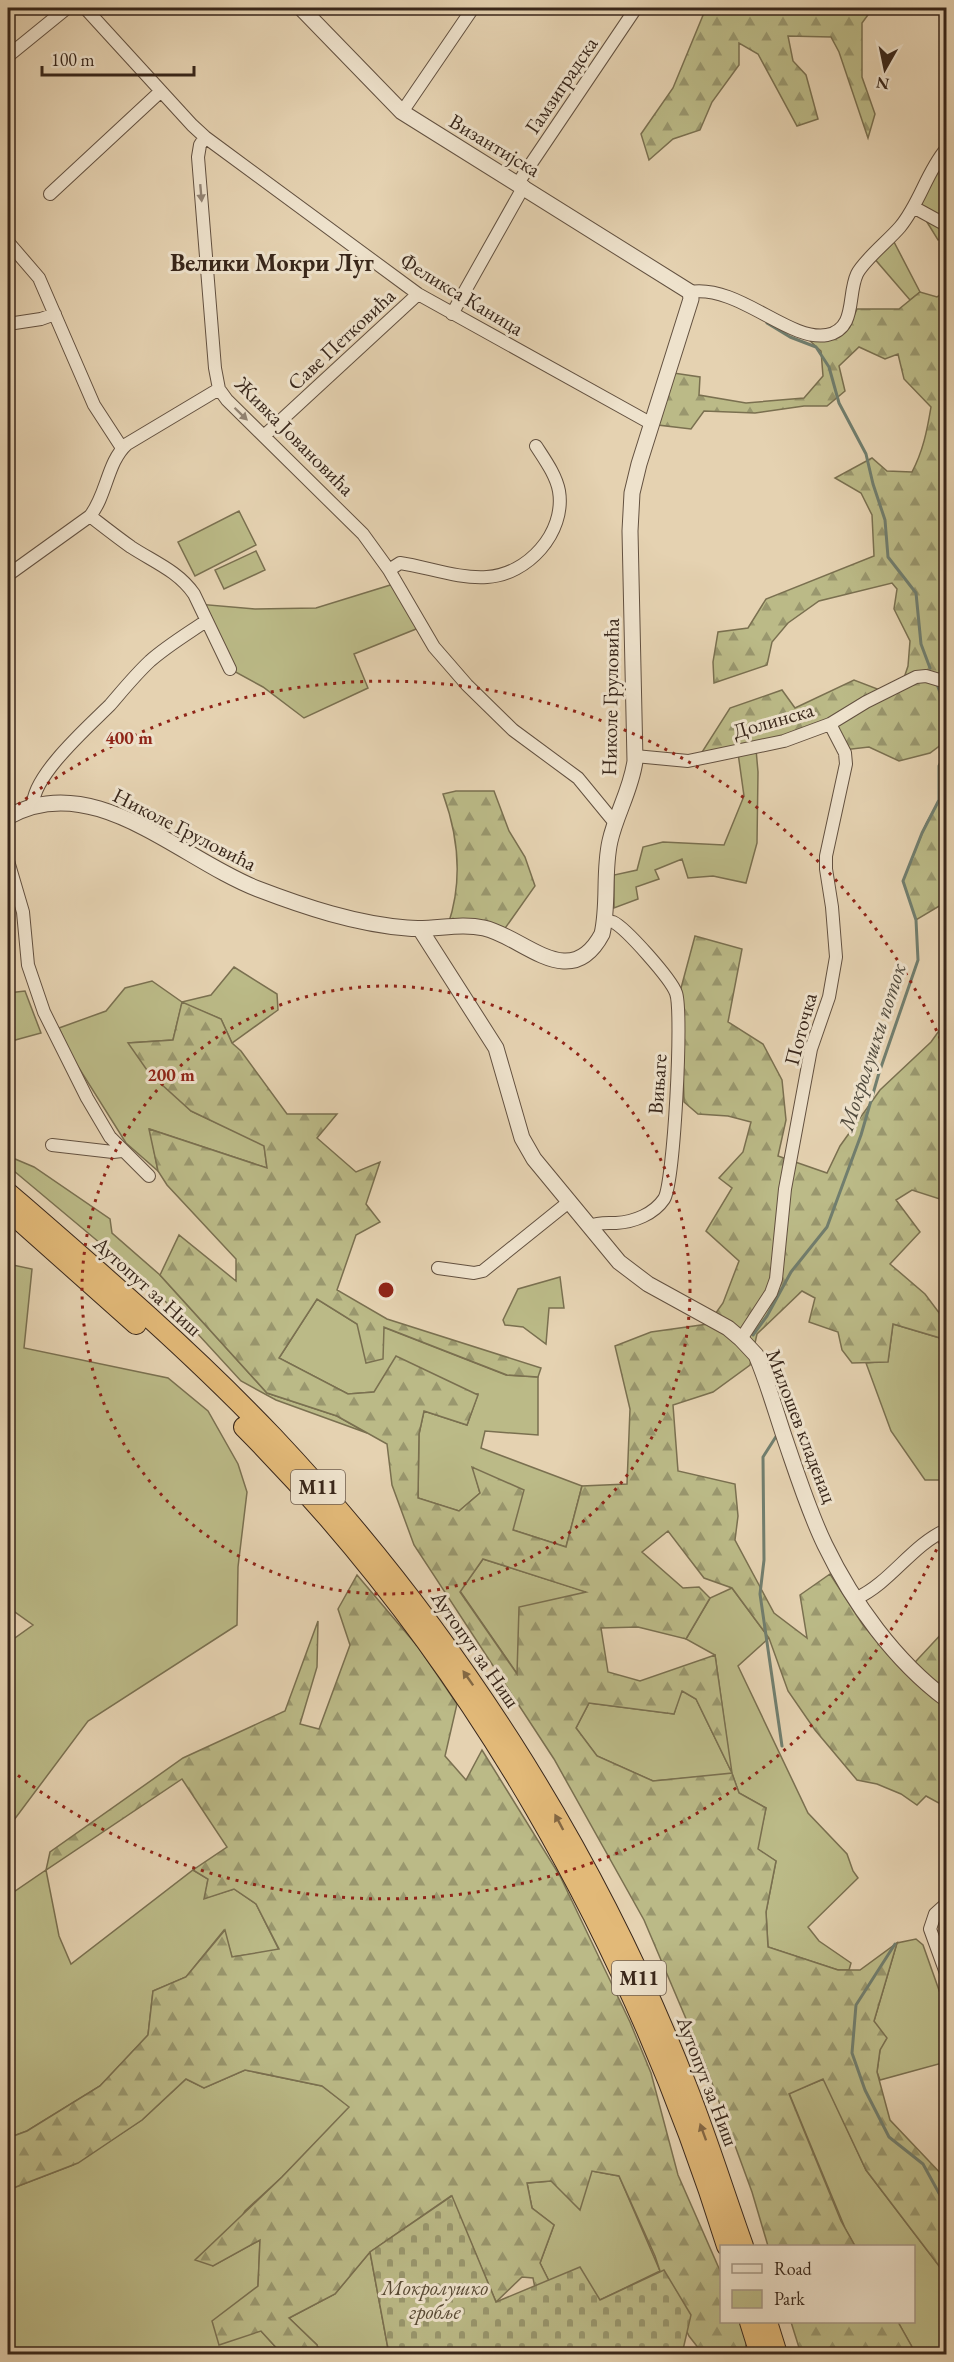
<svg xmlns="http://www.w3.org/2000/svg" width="954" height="2362" viewBox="0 0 954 2362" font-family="'EB Garamond',serif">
<defs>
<pattern id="forest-firs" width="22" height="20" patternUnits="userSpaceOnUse" patternTransform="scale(1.5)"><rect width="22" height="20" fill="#bbba87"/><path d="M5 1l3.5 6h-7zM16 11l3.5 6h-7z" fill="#99976e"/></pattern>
<pattern id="cemetery-stones" width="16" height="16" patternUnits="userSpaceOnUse" patternTransform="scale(1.5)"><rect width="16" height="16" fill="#bbba87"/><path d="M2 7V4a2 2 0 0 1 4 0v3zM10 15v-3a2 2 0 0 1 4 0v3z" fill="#99976e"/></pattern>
</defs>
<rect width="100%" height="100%" fill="#e5d2b1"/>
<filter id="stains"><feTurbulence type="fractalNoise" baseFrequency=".00333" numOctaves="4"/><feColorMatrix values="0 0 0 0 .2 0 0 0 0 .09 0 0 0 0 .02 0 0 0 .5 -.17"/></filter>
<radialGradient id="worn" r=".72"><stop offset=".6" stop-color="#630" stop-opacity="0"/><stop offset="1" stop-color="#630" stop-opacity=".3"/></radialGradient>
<path fill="#bbba87" stroke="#7a7050" stroke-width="1.5" d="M946 149V238L938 240 927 222 936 221 915 208Z
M893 240 920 292 910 300 873 257Z
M239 511 256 545 195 576 178 542Z
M256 551 265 570 224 589 215 570Z
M397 583 421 627 354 654 368 688 304 718 263 687 230 669 198 604 255 609 316 608Z
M756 749 758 772 757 843 746 883 713 876 688 878 682 859 655 870 659 879 636 887 638 899 614 908V875L637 870 643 847 663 842 724 845 744 796 738 753Z
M234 967 277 994 278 1010 232 1043 221 1019 182 1003 173 1040 129 1043 191 1111 264 1145 267 1168 150 1129 158 1171 126 1143 72 1057 59 1028 106 1011 125 988 152 981 182 1002 211 995Z
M25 991 41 1033 8 1042V993Z
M8 1156 34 1167 110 1219 112 1233 160 1275 267 1393 337 1416 367 1433 276 1400 241 1381 185 1320 131 1269 8 1166Z
M8 1264 32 1269 24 1348 168 1378 208 1411 238 1464 247 1492 238 1567 237 1625 88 1721 8 1828V1643L33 1625 8 1607Z
M560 1277 564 1308H549L546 1344 523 1327 505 1325 503 1320 518 1289Z
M317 1299 357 1324 383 1327 506 1375 538 1377V1435L485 1431 481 1448 582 1486 566 1547 513 1530 473 1467 480 1493 459 1511 418 1498 419 1434 424 1411 467 1425 478 1394 374 1392 348 1394 279 1358Z
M893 1324 940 1338 946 1345V1480H925L891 1431 866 1363 888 1361Z
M483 1559 587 1592 518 1675 460 1591Z
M732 1588 769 1638 738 1666 808 1813 847 1854 853 1871 858 1878 808 1927 819 1941 851 1963 849 1970H838L768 1947 766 1912 776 1861 757 1849 766 1808 739 1793 732 1774 653 1781 597 1756 576 1728 589 1703 674 1714 681 1690 696 1699 731 1771 715 1655 686 1639 710 1598Z
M46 1870 59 1936 71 1964 193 1870 208 1879 205 1898 234 1889 256 1904 279 1950 232 1957 224 1930 186 1977 153 1991 148 2035 100 2086 27 2131 8 2138V1896Z
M916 1939 923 1945 946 2010V2062L880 2080 877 2072 880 2050 874 2021 897 1943Z
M245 2070 322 2086 350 2107 282 2177 245 2211 214 2265 260 2240 258 2286 261 2331 282 2354H163V2352L159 2354H8V2190L73 2165 142 2120 186 2079 204 2088Z
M824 2079 866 2170 946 2275V2354H916L898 2322H914V2246H855L845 2228 789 2093Z
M592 2171 619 2176 660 2271 600 2300 549 2281 540 2263 554 2225 532 2208 527 2183 551 2181Z
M370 2252 389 2354H320L317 2345 289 2318 335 2294Z"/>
<path fill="url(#forest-firs)" stroke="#7a7050" stroke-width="1.5" fill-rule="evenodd" d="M706 8H873L862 23V77L875 114 868 138 839 52 831 37 788 36 793 61 806 75 818 119 797 126 758 54 739 43V65L712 102 700 130 673 139 649 160 641 134 673 88Z
M946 290V741L930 753 899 761 869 747 843 750 830 724 697 760 730 708 782 690 795 708 854 680 885 692 902 684 908 666 910 641 894 609 897 589 892 583 819 601 788 623 772 642 767 665 714 683 713 662 718 632 748 628 766 599 874 556 872 515 861 493 835 478 872 458 887 471 912 472C923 451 927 431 931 407L904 379 898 354 885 359 859 347 839 366 845 391 827 406H804L755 413 704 411 691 429 658 425 667 372 700 377 699 395 746 403 804 398 823 376 821 351 808 339C834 334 846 337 857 309H899L920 292 937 297Z
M939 766 946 770V902L916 920 903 881 926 824 939 800Z
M456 791H494L509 831 525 857 535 886 501 934 448 925C463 881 459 838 443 794Z
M695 936 742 949 728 1022 763 1044 782 1080 786 1120 778 1156 827 1173 840 1146 880 1090 931 1042 946 1021V1201L912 1190 896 1200 920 1232 890 1264 925 1294 946 1322V1345L940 1338 893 1324 888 1362 852 1363 842 1350 838 1332 809 1322 815 1298 802 1291 757 1334 750 1365 713 1392 673 1405 678 1471 735 1484 738 1516 735 1540 774 1613 807 1638 800 1595 830 1574 863 1625 905 1673 946 1629V1807L926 1796 917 1805 901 1794 877 1784 857 1780 815 1730 788 1691 769 1638 732 1588 704 1578 668 1531 642 1552 683 1588 699 1587 710 1598 686 1639 638 1627 601 1628 608 1672 640 1681 715 1655 732 1773 739 1793 766 1808 758 1849 776 1861 766 1912 768 1947 838 1970H860L897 1943 874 2021 887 2038 880 2050 877 2072 890 2120 946 2179V2275L866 2170 823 2079 789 2094 841 2221 855 2246H768L752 2192 704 2061 644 1920 554 1759 414 1545 392 1485 387 1444 337 1416 267 1393 160 1275 179 1235 236 1281V1259L167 1185 158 1171 149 1129 267 1168 264 1146 191 1111 149 1073 128 1043 173 1040 182 1002 221 1019 232 1043 241 1051 287 1114H337L317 1138 356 1172 380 1162 366 1204 380 1222 356 1235 337 1290 387 1319 541 1368 538 1377 507 1375 384 1327 383 1359 366 1363 357 1324 317 1299 279 1358 348 1394 374 1392 396 1356 478 1395 467 1425 424 1411 419 1434 418 1498 459 1511 480 1493 472 1467 524 1490 513 1530 566 1547 582 1486 627 1484 630 1409 615 1346 651 1332 708 1324 723 1303 739 1261 706 1231 732 1188 719 1178 743 1152 751 1122 728 1116 698 1114 684 1102 681 988ZM483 1559 586 1592 519 1607 517 1674 460 1592ZM682 1691 696 1699 732 1773 653 1781 597 1756 576 1728 589 1703 674 1714Z
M357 1575 419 1648 457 1704 445 1756 466 1780 482 1750 560 1876 630 2022 651 2073 678 2175 721 2273 722 2322H740L747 2341 744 2354H703L689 2336 665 2286 655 2256 619 2176 592 2171 580 2210 551 2181 527 2183 532 2208 554 2225 540 2263 549 2281 536 2293 533 2278 522 2277 496 2302 451 2196 370 2252 335 2294 289 2318 317 2345 320 2354H282L261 2331 219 2345 212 2321 258 2286 260 2240 213 2266 195 2260 282 2177 349 2107 322 2086 245 2070 204 2088 186 2079 142 2120 78 2163 8 2190V2138L27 2131 100 2086 148 2035 153 1991 186 1977 225 1930 232 1957 279 1949 256 1904 234 1889 204 1899 208 1879 193 1870 227 1847 182 1779 46 1870 50 1852 183 1758 285 1711 318 1621 317 1667 300 1724 319 1729 350 1645 338 1609Z
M791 2322H898L916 2354H801Z"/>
<path fill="url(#cemetery-stones)" stroke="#7a7050" stroke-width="1.5" d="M452 2196 496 2302 580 2267 600 2300 664 2270 691 2315 682 2354H389L370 2252Z"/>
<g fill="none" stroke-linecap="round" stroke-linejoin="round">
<path stroke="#717e6e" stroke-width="3" d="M767 323 790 337 816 347 829 367 839 403 866 454 873 484 885 520 888 557 916 593 921 644 930 668
M937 684 946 709
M753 1335 767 1316 791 1272 827 1227 861 1135 879 1073 918 960 916 920 903 881 922 833 939 800V766L946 752
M777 1435 763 1457 764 1560 760 1594 782 1746
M895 1944 856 2005 852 2053 865 2090 889 2137 923 2164 946 2206"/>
<defs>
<path id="minor" d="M85 8 192 125 205 137 418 294 652 424
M8 56 67 8
M402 112 473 8
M205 137 200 145 198 157 215 368 219 389 227 400 363 534 389 570 434 647 467 685 513 730 578 778 615 823
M518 183 636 8
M50 194 161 91
M915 208 946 225
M8 242 39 278 94 405 122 448
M690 292C738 284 789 342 827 335 857 329 847 295 857 274 863 261 889 240 900 227 920 203 926 173 946 149
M452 314 524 186
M8 324 41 319 55 314
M264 436 418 294
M90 516C103 526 117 537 131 547 154 562 178 571 194 594L230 669
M389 570 400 563C428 567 458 579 487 577 527 575 566 533 559 491 556 475 545 460 536 446
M8 575 90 516C107 495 107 462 127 444L219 389
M635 756 688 761 784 741 830 724 866 702 916 677 926 676 946 682
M33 805C33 775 89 726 110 705 123 690 135 675 150 661 167 646 187 634 206 621
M8 861 23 912 28 965 44 1012 87 1098 110 1137 149 1176
M52 1145 113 1152 122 1151
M590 1226C598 1222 607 1223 616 1223 634 1222 654 1214 664 1199 674 1184 683 1012 676 993 671 979 626 928 613 922 612 922 605 920 604 920
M438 1268 474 1273 483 1271 570 1201
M741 1339 771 1293 776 1279 785 1189 811 1049 829 997 836 957 832 907 826 869V856L846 764 845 753 830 724
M857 1598C891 1582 912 1545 946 1530
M946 1904 935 1914 930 1929 946 1973"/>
<path id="tertiary" d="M8 817C93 768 180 859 258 889 305 907 356 924 407 928 433 931 458 922 484 928 524 937 570 994 602 934 609 904 603 872 610 841 616 814 631 790 635 761L630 531 632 493 639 464 691 299 690 292 402 112 301 8
M420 929 496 1048 522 1138 534 1159 619 1262 648 1284 728 1328 741 1339 756 1355C768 1383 776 1413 786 1442 798 1477 809 1512 825 1545 853 1603 895 1661 946 1699"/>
<path id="trunk" d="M8 1193C98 1271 190 1350 273 1437 449 1624 593 1846 686 2085 707 2138 724 2193 743 2246
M8 1210 136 1324
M244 1427C470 1654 632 1942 727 2246
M750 2322 760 2354
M767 2322 777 2354"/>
</defs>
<use href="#minor" stroke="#635140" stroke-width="14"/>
<use href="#tertiary" stroke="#635140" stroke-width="17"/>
<use href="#trunk" stroke="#38261a" stroke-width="22"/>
<use href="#minor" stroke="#eee2cc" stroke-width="12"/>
<use href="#tertiary" stroke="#eee2cc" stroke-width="15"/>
<use href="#trunk" stroke="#e2b978" stroke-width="20"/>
</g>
<defs><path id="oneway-solid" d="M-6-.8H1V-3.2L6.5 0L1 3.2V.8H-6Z" transform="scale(1.5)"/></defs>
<g fill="#938473">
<use href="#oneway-solid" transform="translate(201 193) rotate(85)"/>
<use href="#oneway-solid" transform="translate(241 414) rotate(44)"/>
</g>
<g fill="#846844">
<use href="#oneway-solid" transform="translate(468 1678) rotate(-125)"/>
<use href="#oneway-solid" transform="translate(559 1822) rotate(-118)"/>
<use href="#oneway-solid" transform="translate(703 2132) rotate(-110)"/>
</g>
<g fill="none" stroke="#8f2418" stroke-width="3" stroke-dasharray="3 6">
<circle cx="386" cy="1290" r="304"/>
<path d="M944 1533A609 609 0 0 1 11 1770M11 810A609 609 0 0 1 944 1047"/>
</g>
<g text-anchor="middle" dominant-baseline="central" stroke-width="6" stroke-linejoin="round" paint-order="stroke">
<g fill="#eee2cc" stroke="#6f5e4f" stroke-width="1.5">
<rect x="291" y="1470" width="54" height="34" rx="4.5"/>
<rect x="612" y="1961" width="54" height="34" rx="4.5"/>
</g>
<g font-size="20" font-weight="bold" fill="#38261a">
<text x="318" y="1487">M11</text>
<text x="639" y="1978">M11</text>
</g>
<g font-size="21" fill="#38261a" stroke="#eee2cc">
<text transform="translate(561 85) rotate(-56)">Гамзиградска</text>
<text transform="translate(495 145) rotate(31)">Византијска</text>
<text transform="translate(462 294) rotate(31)">Феликса Каница</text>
<text transform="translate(341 339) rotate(-43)">Саве Петковића</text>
<text transform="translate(295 436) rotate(45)">Живка Јовановића</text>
<text transform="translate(610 697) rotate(-89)">Николе Груловића</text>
<text transform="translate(773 720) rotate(-16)">Долинска</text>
<text transform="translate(185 829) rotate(27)">Николе Груловића</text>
<text transform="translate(800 1029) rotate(-75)">Поточка</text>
<text transform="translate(657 1084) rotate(-86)">Вињаге</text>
<text transform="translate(148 1286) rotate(42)">Аутопут за Ниш</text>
<text transform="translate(802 1426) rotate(69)">Милошев кладенац</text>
<text transform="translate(476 1649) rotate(55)">Аутопут за Ниш</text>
<text transform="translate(708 2081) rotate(69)">Аутопут за Ниш</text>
</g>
<g font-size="21" font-style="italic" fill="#594b35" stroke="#eee2cc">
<text x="435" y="2287">Мокролушко<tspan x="435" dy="24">гробље</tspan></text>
</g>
<g font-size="22" font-style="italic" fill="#504a3d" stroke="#eee2cc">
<text transform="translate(872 1047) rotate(-72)">Мокролушки поток</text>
</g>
<g font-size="24" font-weight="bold" fill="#38261a" stroke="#eee2cc">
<text x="272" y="262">Велики Мокри Луг</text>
</g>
</g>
<circle cx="386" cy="1290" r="9" fill="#8f2418" stroke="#eee2cc" stroke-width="3"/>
<g font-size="18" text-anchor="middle" font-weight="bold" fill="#8f2418" stroke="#eee2cc" stroke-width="6" stroke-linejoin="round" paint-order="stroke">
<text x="129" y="744">400 m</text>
<text x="171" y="1081">200 m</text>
</g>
<rect width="954" height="2362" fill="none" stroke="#e5d2b1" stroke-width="30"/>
<rect x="9" y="9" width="936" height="2344" fill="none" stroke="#38261a" stroke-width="3"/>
<rect x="15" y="15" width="924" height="2332" fill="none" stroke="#38261a" stroke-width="1.5"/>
<rect x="720" y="2245" width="195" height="78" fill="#eee2cc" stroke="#a59785" stroke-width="1.5"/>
<rect x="732" y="2264" width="30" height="9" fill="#eee2cc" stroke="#a59785" stroke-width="1.5"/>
<text x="774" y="2275" font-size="18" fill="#38261a">Road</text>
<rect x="732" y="2290" width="30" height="18" fill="#bbba87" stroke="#a59785" stroke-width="1.5"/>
<text x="774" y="2305" font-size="18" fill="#38261a">Park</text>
<g transform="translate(885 69) rotate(189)" stroke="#eee2cc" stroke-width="4.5" paint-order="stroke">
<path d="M0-4.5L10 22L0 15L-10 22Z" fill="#38261a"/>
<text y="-9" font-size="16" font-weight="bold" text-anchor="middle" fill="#38261a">N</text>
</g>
<path d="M42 66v9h152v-9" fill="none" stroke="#38261a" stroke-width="3"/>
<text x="51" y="66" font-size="18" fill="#38261a" stroke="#eee2cc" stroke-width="4.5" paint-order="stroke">100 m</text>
<rect width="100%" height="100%" filter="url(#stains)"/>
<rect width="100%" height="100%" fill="url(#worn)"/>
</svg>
